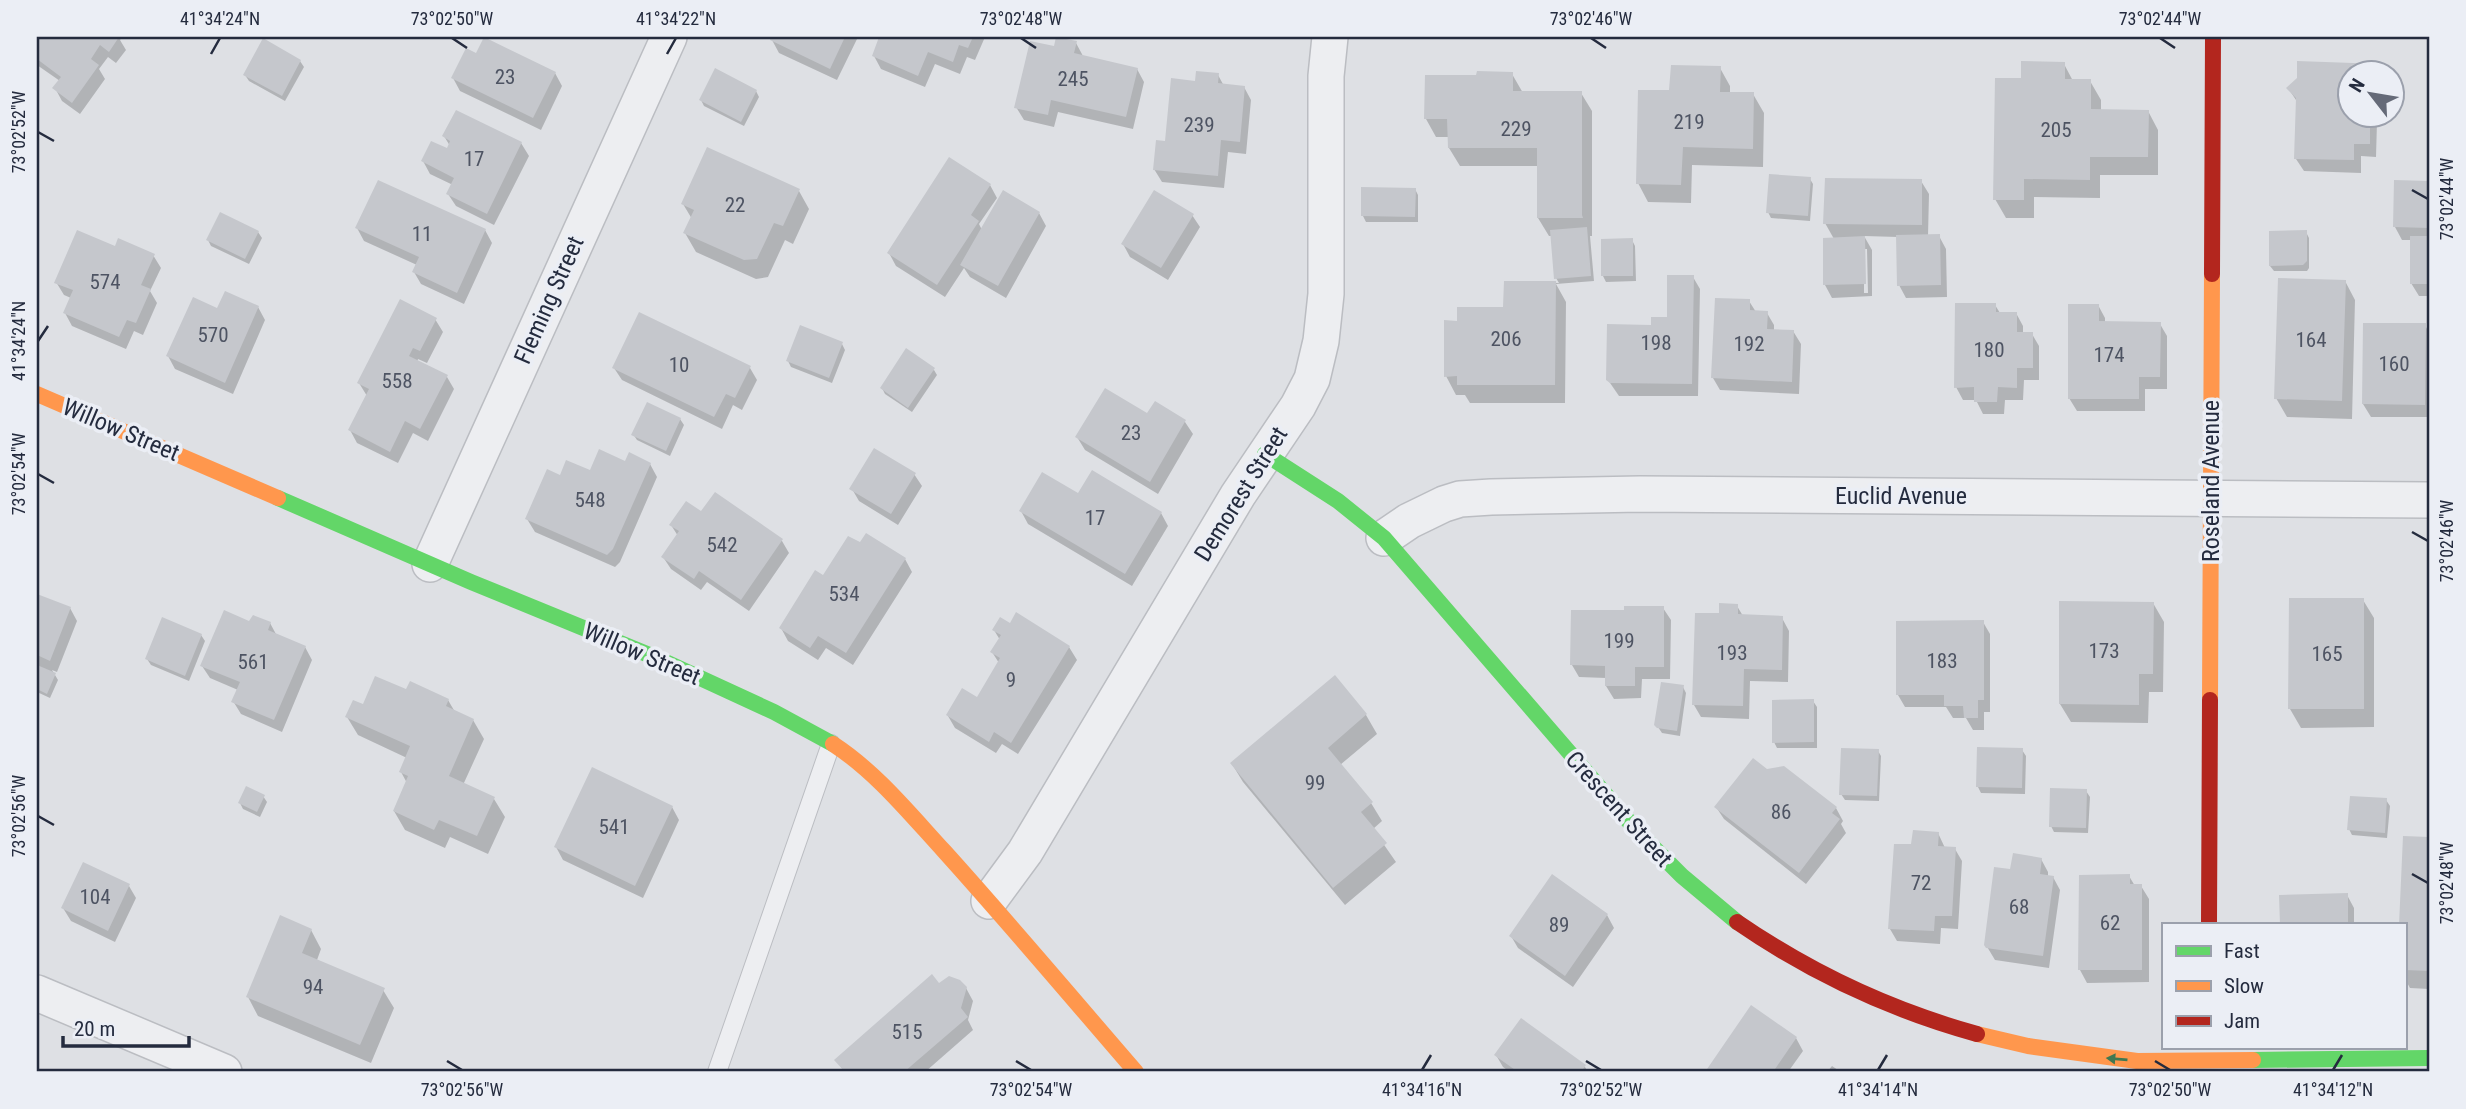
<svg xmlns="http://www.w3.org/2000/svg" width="2466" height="1109" viewBox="0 0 2466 1109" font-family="'Roboto Condensed',sans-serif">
<rect width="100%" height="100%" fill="#dee0e4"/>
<path fill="#0003" fill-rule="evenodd" d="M37 37H122L120 40 126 50 116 63 108 57 99 69 105 79 80 114 62 101 55 88 60 81 37 65Z
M773 37H858L837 80 779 53 772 40Z
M881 37H985L975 60 967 57 960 74 935 64 925 87 881 69 874 56Z
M1076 43 1083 56 1137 69 1144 82 1133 129 1058 112 1054 127 1024 120 1016 107 1055 48Z
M477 55 555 73 562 86 541 130 460 91 453 78Z
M300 61 304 67 285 101 249 81 245 75Z
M2064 64 2073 81H2090L2101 100V111H2148L2158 130V175H2100V198L2034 197V218H2006L1995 199 2023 80Z
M2380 65 2385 74H2350V116H2387V122H2377L2376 157 2361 156V173L2304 171 2296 159 2298 103 2288 88 2298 79Z
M1720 68 1730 86V94H1753L1764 113 1763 167 1692 165 1691 203 1648 202 1638 183 1671 92Z
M1512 74 1523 93H1581L1592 111V236H1590L1594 281 1556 284 1566 302 1565 403H1470L1465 395H1456L1446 376 1459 323 1505 308 1506 282 1559 283 1556 278 1553 236H1549L1538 218 1539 166H1460L1449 148V137H1436L1426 119 1478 77Z
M1218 75 1224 86 1244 87 1251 100 1246 154 1228 152 1224 188 1162 182 1154 169 1167 143Z
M756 91 759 97 744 126 704 106 701 100Z
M444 136 521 143 529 156 494 225 456 206 448 194 453 185 430 174 423 161 447 151 450 146Z
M1810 179 1813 184 1810 221 1771 218 1768 212Z
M1921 181 1929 194 1928 236H1939L1946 249 1947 297 1906 298 1899 285 1898 237 1864 236 1872 250V296L1832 298 1825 285 1834 239 1825 223ZM1864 249H1867L1868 293H1864Z
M2396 181 2429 183V296H2419L2411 283V240H2402L2395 227Z
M990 185 997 198 979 224 982 230 1039 213 1046 226 1006 298 970 277 964 268 945 297 896 266 889 253Z
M1415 189 1418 195V222H1366L1363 216Z
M799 191 809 209 793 244 785 240 768 277 756 279 696 252 685 233 692 219 683 204Z
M1192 215 1200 227 1168 280 1130 257 1123 244Z
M357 228 485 230 492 243 464 304 421 284 414 272 417 265 364 241Z
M258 232 262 238 249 264 211 246 208 240Z
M2306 232 2309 238V268L2307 271H2274L2270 266Z
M1632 240 1635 246 1636 281 1606 282 1603 276Z
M116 248 153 255 161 268 150 291 157 303 143 335 134 331 126 349 72 326 65 313 71 298 64 295 56 282Z
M1693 277 1700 289 1698 396H1619L1608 380 1653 327 1669 319Z
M2345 281 2355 300 2352 419 2287 417 2276 398Z
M1749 301 1756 312 1767 313 1774 325V331H1793L1801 344 1799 394 1720 390 1713 378Z
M1995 305 2000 313H2016L2023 326V334H2032L2039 346V380H2024L2023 400H2005L2004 414H1983L1976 400H1963L1956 387Z
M2098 305 2105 318V323L2160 324 2167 336V389H2145V411H2077L2069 398Z
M258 307 265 320 233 394 175 369 168 356 218 310Z
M435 319 443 332 427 363 418 359 417 362 447 377 454 389 428 441 413 433 398 463 357 443 350 430 367 396 359 383Z
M2425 325 2429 333V417H2371L2363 404Z
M842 344 845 350 832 383 791 367 788 361Z
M614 368H750L757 380 742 410 733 405 722 429 622 380Z
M934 370 937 375 912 412 885 394 882 388Z
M1155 404 1185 422 1193 434 1158 494 1085 450 1077 437 1148 415Z
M680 419 684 425 670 456 637 440 633 434Z
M626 463 650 464 657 477 620 562 615 567 535 532 527 519 591 473Z
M914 474 922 486 898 525 859 501 852 489Z
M1079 496 1161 513 1168 526 1132 586 1028 524 1021 511Z
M701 514 782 541 789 553 749 611 707 582 701 590 671 569 663 557 678 536 671 525Z
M905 559 912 572 853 665 826 648 818 660 788 641 781 628 824 577Z
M37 596 70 608 77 621 57 672 52 670 58 680 50 698 37 692Z
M2363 600 2374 618V727L2301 728 2290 709Z
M2153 603 2164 622 2163 692H2149L2148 723 2071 722 2060 704Z
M1737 606 1743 616 1782 618 1789 631 1788 682 1750 681 1749 719 1701 717 1694 705Z
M1663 608 1671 620 1670 679H1642L1641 698 1614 699 1606 686V678L1579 677 1572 665 1626 611Z
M1017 615 1069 647 1077 660 1018 754 1002 744 996 753 955 728 948 716 977 699 999 663 992 652 1000 640 994 630 1011 625Z
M1983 622 1990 634V712H1984V730H1973L1966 718H1953L1946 707H1905L1898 695Z
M270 623 277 636 305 647 312 660 282 732 241 714 233 701 238 690 210 678 202 666 250 624Z
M201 635 205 641 189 681 151 665 147 659Z
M1335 678 1366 715 1377 734 1340 765 1371 803 1382 821 1373 829 1396 862 1345 905 1243 782 1232 764Z
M1683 687 1686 693 1680 736 1662 733 1656 724Z
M407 692 448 700 455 712 473 720 484 739 463 785 494 799 505 817 488 854 450 837 445 848 405 830 394 811 407 783 401 772 407 758 358 735 347 717 364 706Z
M1813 701 1817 707V748H1777L1774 742Z
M2022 750 2026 756 2025 794 1981 793 1978 787Z
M1878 751 1881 756 1879 801 1845 800 1841 794Z
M1767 771 1836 808 1843 821 1841 824 1846 833 1806 884 1724 819 1716 807Z
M2086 791 2090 797 2088 833 2054 832 2051 826Z
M263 796 267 802 260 817 243 809 240 803Z
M2386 800 2390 806 2387 838 2352 835 2349 829Z
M672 807 679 820 643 898 563 860 556 847Z
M1938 833 1945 848 1955 849 1962 861 1958 929 1941 928 1940 944 1897 941 1890 929 1913 846Z
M2405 838 2429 839V989L2410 988 2405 979V925H2401Z
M2041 859 2048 872V877H2053L2060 890 2049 968 1995 960 1986 945 2012 871Z
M2129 876 2135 886H2141L2149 899V982L2087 983 2080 970Z
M129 886 136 898 115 942 71 921 63 908Z
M2347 895 2354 908V925H2282L2281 897Z
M1607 915 1614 928 1573 987 1518 948 1511 936Z
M311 930 321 949 317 960 383 990 394 1008 371 1063 258 1016 248 997Z
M939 986 966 988 973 1001 968 1020 973 1030 925 1072H844L837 1060Z
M1752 1008 1796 1038 1803 1051 1788 1072H1707Z
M1496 1055 1585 1067 1588 1072H1510L1503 1067Z
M1832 1066 1841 1072H1827Z"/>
<path fill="#c5c7cc" d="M37 37H119L109 52 100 45 91 59 99 65 72 103 52 88 61 77 37 59Z
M484 37 556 72 533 118 451 78 466 48 476 53Z
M771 37H845L830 69 770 40Z
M879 37H973L968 48 959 45 953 62 928 52 918 76 872 56Z
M1056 37 1077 41 1074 53 1138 68 1126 117 1051 100 1048 115 1014 108 1030 41 1054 46Z
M263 38 301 60 282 96 243 75Z
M2021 61 2065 62V79H2091V109L2149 110 2148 157H2090V180L2024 179V200H1993L1995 78H2021Z
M2297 61 2381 64V74H2350V116H2370V144H2354V160L2294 159 2296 98 2286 88 2297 78Z
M1671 65 1721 66 1720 92H1754L1753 149 1683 147 1681 185 1636 184 1638 90H1669Z
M715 68 757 90 741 122 699 100Z
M1196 71 1219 73 1218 83 1245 86 1240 142 1221 140 1218 176 1153 170 1156 140 1165 141 1171 78 1195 81Z
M1477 71 1513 72V91H1582V215L1583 218H1537V148H1448L1447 119H1424L1425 75H1476Z
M456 110 522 142 487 214 446 194 454 178 421 161 431 141 447 148 450 141 442 136Z
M707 147 800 189 783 226 774 223 757 259 744 260 683 233 694 210 681 204Z
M949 157 991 184 971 215 979 221 937 285 887 253Z
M1769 174 1811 177 1808 216 1766 213Z
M1825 178 1922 179V225L1823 224Z
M378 180 486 229 457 293 412 272 419 257 355 228Z
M2394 180 2429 181V228L2393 227Z
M1361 187 1416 188 1415 217 1361 216Z
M1003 190 1040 212 998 286 960 265Z
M1154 190 1194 214 1161 268 1121 244Z
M220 212 259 231 245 259 206 240Z
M1587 227 1591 276 1554 279 1550 230Z
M77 230 115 246 118 238 155 254 141 285 151 289 136 323 127 320 119 337 63 313 73 290 54 283Z
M2307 230V261L2303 265 2269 266V231Z
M1940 234 1941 285 1897 286 1896 235Z
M1865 236 1866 284 1823 285V238Z
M2410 236H2429V284H2410Z
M1633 238V276H1601V239Z
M1667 275H1694L1692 384 1610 383 1606 380 1607 324 1651 325V317H1667Z
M2278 278 2346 280 2342 401 2274 399Z
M1504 281H1556L1555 385H1457V376L1444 377V320L1457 321V307H1503Z
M225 291 259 306 225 383 166 356 193 297 217 308Z
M1715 298 1750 299V310L1768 311 1767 329 1794 330 1792 382 1711 378Z
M400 299 437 318 420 351 413 348 409 356 448 375 420 429 405 421 390 452 348 430 369 389 357 383Z
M1955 303H1996V312H2017V332H2033V368H2017V388L1998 387 1997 402H1974V387L1954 388Z
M2068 304H2099V321L2161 322 2160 377H2139V399H2068Z
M639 312 751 366 735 398 726 394 714 417 612 368Z
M2363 323H2426L2425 405 2362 404Z
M800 325 843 342 829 378 786 361Z
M906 348 935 368 908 408 880 388Z
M1105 388 1147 413 1155 401 1186 420 1150 482 1075 437Z
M647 402 681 418 666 451 631 435Z
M874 448 916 473 891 514 849 489Z
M599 449 625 461 629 452 651 463 613 549 607 555 525 519 547 469 560 475 566 460 590 470Z
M1092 470 1162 512 1125 574 1019 511 1042 472 1078 493Z
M715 492 783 539 741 600 699 571 694 579 661 557 679 531 669 525 686 501 701 511Z
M866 533 906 558 846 653 818 636 810 648 779 628 815 570 823 575 848 536 860 542Z
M37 594 71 607 50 661 37 655Z
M2289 598H2364V709H2288Z
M2059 601 2154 602 2153 674H2139V705L2059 704Z
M1719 603 1738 604V614L1783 616 1782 670 1744 669 1743 706 1692 705 1695 613H1719Z
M1624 606H1664V667H1635V686H1605V666L1570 665 1571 610H1624Z
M224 610 249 621 253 615 271 622 268 630 306 646 274 720 231 702 240 682 200 666Z
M1016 612 1070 646 1011 743 994 732 989 742 946 715 962 688 977 697 1000 658 990 652 1001 635 992 630 1000 617 1010 623Z
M162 617 202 634 185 676 145 659Z
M1984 620V700H1978V718H1964L1963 706H1944V695H1896V621Z
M37 665 56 673 47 694 37 689Z
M1335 675 1367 714 1328 748 1373 802 1361 812 1387 843 1333 888 1230 763Z
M375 676 406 689 410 681 449 699 446 706 474 719 449 776 495 797 477 836 439 820 434 830 393 811 408 776 399 772 410 746 345 717 353 700 363 704Z
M1661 682 1684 685 1677 731 1657 728 1654 725Z
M1814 699V742L1772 743V700Z
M1977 747 2023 748 2022 788 1976 787Z
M1841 748 1879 749 1877 796 1839 795Z
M1753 758 1767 769 1784 766 1837 807 1832 813 1840 819 1799 873 1714 807Z
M592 767 673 806 635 886 554 847Z
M246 786 265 795 257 812 238 803Z
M2050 788 2087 789 2086 828 2049 827Z
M2350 796 2387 798 2385 833 2347 830Z
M1913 830 1939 832 1938 846 1956 847 1952 916H1935L1934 931 1888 929 1894 844H1911Z
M2403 836 2429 837V971L2405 970V925H2399Z
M2013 853 2042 858 2040 874 2054 876 2043 956 1986 948 1984 945 1994 867 2010 869Z
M83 862 130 884 108 931 61 908Z
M1552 874 1608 914 1565 976 1509 936Z
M2130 874V884H2142V970H2078L2079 875Z
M2348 893V925H2280L2279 895Z
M280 915 312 929 302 953 385 988 360 1045 246 997Z
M932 974 939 983 949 976 960 980 967 987 961 1008 968 1017 904 1072H845L834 1060Z
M1751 1005 1797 1037 1773 1072H1705Z
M1521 1018 1586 1065 1581 1072H1518L1494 1055Z"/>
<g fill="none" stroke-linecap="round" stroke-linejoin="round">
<defs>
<path id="lane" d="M717 1072 831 744"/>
<path id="street" d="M1384 538 1409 521 1444 504 1460 499 1491 497 1640 494 2429 500
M430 564 669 37
M989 901 1025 852 1238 495 1298 406 1312 379 1321 341 1326 294V76L1330 37
M37 993 224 1072"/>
</defs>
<use href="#lane" stroke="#bbbdc2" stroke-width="20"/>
<use href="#street" stroke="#bbbdc2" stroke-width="38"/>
<use href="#lane" stroke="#edeef1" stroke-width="18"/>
<use href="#street" stroke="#edeef1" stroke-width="35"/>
<path stroke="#63d668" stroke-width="16" d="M1265 454 1338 501 1384 538 1638 832 1682 876 1737 922
M278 498 471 582 659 659 774 712 833 744
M2253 1060 2429 1058"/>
<path stroke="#ff974d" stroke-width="16" d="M37 394 278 498
M2210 700 2212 274
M833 744C876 772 909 813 944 851 1009 923 1072 998 1136 1072
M1977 1034 2028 1046 2137 1061 2253 1060"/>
<path stroke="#b3261e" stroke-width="16" d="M2212 274 2213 37
M1737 922C1811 973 1890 1010 1977 1034
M2209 925 2210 700"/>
</g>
<defs><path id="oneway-solid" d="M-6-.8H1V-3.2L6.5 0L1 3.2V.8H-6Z" transform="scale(1.75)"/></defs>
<use fill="#407851" href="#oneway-solid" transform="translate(2117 1059) rotate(-175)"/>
<path fill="none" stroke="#242b3e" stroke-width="2.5" d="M452 38 467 48M1021 38 1036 48M1591 38 1606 48M2160 38 2175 48M211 54 220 38M667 54 676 38M38 132 54 141M2412 190 2428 199M38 341 48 326M38 474 54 483M2412 532 2428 541M38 816 54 825M2412 874 2428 883M447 1061 462 1070M1016 1061 1031 1070M1586 1061 1601 1070M2155 1061 2170 1070M1422 1070 1431 1055M1878 1070 1887 1055M2333 1070 2342 1055"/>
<g text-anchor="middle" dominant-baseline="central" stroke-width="7" stroke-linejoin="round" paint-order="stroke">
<g font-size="21" fill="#4e5463">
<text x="505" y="77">23</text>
<text x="1073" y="79">245</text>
<text x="1689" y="122">219</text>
<text x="1199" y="125">239</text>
<text x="1516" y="129">229</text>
<text x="2056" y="130">205</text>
<text x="474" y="159">17</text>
<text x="735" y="205">22</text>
<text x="422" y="234">11</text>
<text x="105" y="282">574</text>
<text x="213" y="335">570</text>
<text x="1506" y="339">206</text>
<text x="2311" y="340">164</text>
<text x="1656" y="343">198</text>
<text x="1749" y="344">192</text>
<text x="1989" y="350">180</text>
<text x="2109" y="355">174</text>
<text x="2394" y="364">160</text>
<text x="679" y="365">10</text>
<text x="397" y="381">558</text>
<text x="1131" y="433">23</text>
<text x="590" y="500">548</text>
<text x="1095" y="518">17</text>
<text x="722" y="545">542</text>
<text x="844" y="594">534</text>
<text x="1619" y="641">199</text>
<text x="2104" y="651">173</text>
<text x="1732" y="653">193</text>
<text x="2327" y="654">165</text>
<text x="1942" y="661">183</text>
<text x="253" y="662">561</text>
<text x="1011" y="680">9</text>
<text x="1315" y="783">99</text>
<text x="1781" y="812">86</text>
<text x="614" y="827">541</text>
<text x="1921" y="883">72</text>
<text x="95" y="897">104</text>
<text x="2019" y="907">68</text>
<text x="2110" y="923">62</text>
<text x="1559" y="925">89</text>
<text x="313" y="987">94</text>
<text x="907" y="1032">515</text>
</g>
<g font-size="24" fill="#242b3e" stroke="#ebeef5">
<text transform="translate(549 300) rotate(-66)">Fleming Street</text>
<text transform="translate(121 430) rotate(23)">Willow Street</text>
<text transform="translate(2211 481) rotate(-90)">Roseland Avenue</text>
<text transform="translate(1241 494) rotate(-58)">Demorest Street</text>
<text x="1901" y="496">Euclid Avenue</text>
<text transform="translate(642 654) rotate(23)">Willow Street</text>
<text transform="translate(1619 809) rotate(48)">Crescent Street</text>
</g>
</g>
<rect width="2466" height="1109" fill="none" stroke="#ebeef5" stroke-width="77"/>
<rect x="2162" y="923" width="245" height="126" fill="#ebeef5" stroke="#9ba0ac" stroke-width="2"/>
<rect x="2176" y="946" width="35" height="10" fill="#63d668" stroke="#9ba0ac" stroke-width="2"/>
<text x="2224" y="958" font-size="21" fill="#242b3e">Fast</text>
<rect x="2176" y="981" width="35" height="10" fill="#ff974d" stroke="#9ba0ac" stroke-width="2"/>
<text x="2224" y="993" font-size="21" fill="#242b3e">Slow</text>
<rect x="2176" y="1016" width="35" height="10" fill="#b3261e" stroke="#9ba0ac" stroke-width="2"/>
<text x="2224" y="1028" font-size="21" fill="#242b3e">Jam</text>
<g transform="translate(2371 94) rotate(301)"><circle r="33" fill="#ebeef5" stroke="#9ba0ac" stroke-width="2"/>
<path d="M0-5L12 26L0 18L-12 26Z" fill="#656a78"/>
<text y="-10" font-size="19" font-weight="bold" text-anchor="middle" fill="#242b3e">N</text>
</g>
<path d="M63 1036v10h126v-10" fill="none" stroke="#242b3e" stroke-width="3.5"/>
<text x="74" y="1036" font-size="21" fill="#242b3e" stroke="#ebeef5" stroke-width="5" paint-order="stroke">20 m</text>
<rect x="38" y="38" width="2390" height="1032" fill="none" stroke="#242b3e" stroke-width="2.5"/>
<g font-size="18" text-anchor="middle" fill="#242b3e">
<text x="220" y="25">41°34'24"N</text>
<text x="452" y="25">73°02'50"W</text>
<text x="676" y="25">41°34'22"N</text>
<text x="1021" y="25">73°02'48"W</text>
<text x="1591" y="25">73°02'46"W</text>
<text x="2160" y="25">73°02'44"W</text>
<text transform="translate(19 132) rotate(-90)" y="6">73°02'52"W</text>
<text transform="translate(2447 199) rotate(-90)" y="6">73°02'44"W</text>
<text transform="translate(19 341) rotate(-90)" y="6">41°34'24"N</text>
<text transform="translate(19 474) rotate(-90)" y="6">73°02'54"W</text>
<text transform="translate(2447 541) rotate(-90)" y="6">73°02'46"W</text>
<text transform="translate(19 816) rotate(-90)" y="6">73°02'56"W</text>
<text transform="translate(2447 883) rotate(-90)" y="6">73°02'48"W</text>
<text x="462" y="1096">73°02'56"W</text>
<text x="1031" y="1096">73°02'54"W</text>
<text x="1422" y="1096">41°34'16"N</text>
<text x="1601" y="1096">73°02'52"W</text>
<text x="1878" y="1096">41°34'14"N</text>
<text x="2170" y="1096">73°02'50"W</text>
<text x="2333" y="1096">41°34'12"N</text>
</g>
</svg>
